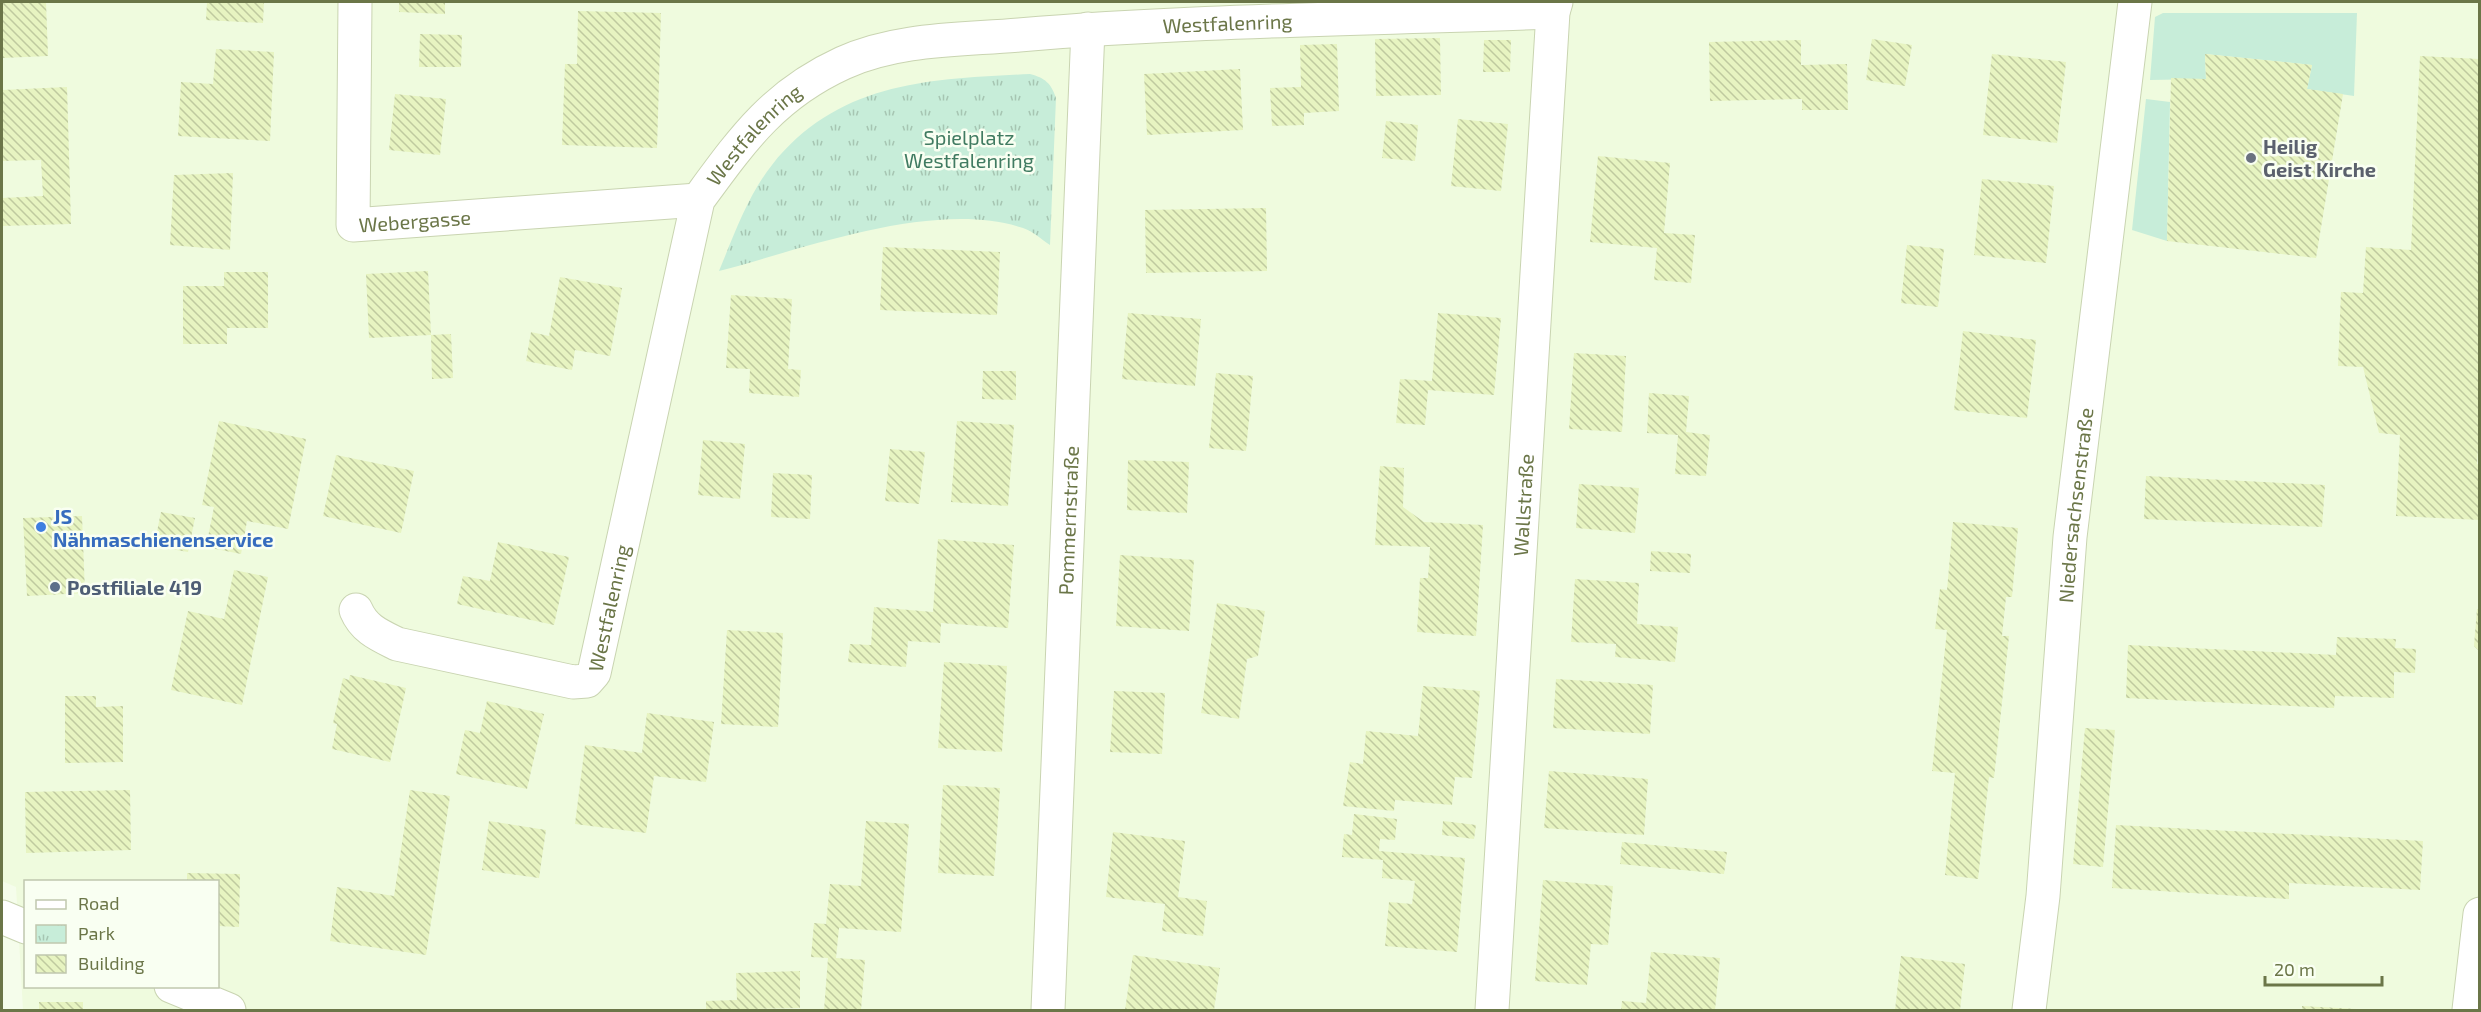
<svg xmlns="http://www.w3.org/2000/svg" width="2481" height="1012" viewBox="0 0 2481 1012" font-family="'Exo 2',sans-serif">
<defs>
<pattern id="park-tufts" width="24" height="20" patternUnits="userSpaceOnUse" patternTransform="scale(1.5)"><rect width="24" height="20" fill="#c7edd9"/><path d="M3 7l-1-3M5 7V3M7 7l1-3M15 17l-1-3M17 17v-4M19 17l1-3" fill="none" stroke="#a6c5b2"/></pattern>
<pattern id="building-back-hatch" width="6" height="6" patternUnits="userSpaceOnUse" patternTransform="scale(1.5)"><rect width="6" height="6" fill="#e7f4c1"/><path d="M-1 5l2 2M0 0l6 6M5-1l2 2" fill="none" stroke="#bfca9f"/></pattern>
</defs>
<rect width="100%" height="100%" fill="#f5fdeb"/>
<path fill="#effbde" fill-rule="evenodd" d="M2 2H2479V1010H23L16 887 2 881ZM26 882H218V986H26Z"/>
<path fill="#c7edd9" d="M2163 13H2357L2354 96 2307 89 2312 65 2205 54 2206 79 2150 80 2155 17Z
M2146 99 2170 102 2167 241 2132 230Z"/>
<path fill="url(#park-tufts)" d="M1030 74C1045 78 1051 83 1056 98L1050 245C1042 240 1033 231 1023 228 935 199 807 248 719 271 734 235 748 195 772 165 839 81 931 79 1030 74Z"/>
<path fill="url(#building-back-hatch)" d="M2 2H46L48 56 2 58Z
M207 2H264L263 23 206 20Z
M399 2H445V14L399 12Z
M578 11 661 13 657 148 562 145 565 64H577Z
M420 34 462 35 461 67H419Z
M1440 38 1441 95 1376 96 1375 39Z
M1872 39 1912 45 1905 86 1866 80Z
M1484 40H1511L1510 72H1483Z
M1801 40V65L1847 64 1848 110H1802V99L1710 101 1709 42Z
M1337 44 1339 111 1304 113V125L1272 126 1270 88 1301 87 1300 45Z
M216 49 274 52 270 141 178 136 181 82 213 84Z
M1992 54 2066 62 2057 143 1983 135Z
M2205 54 2312 65 2307 89 2343 94 2316 258 2167 241 2171 78 2206 79Z
M2420 56 2480 59V416L2477 464 2480 465V520L2396 516 2400 435 2379 433 2363 367 2338 366 2341 292 2363 293 2366 247 2411 250Z
M1240 69 1243 130 1147 135 1144 74Z
M67 87 71 224 2 226V198L43 196 41 160 2 161V90Z
M395 94 446 99 440 155 389 150Z
M1458 119 1508 124 1501 191 1451 186Z
M1386 121 1418 125 1415 161 1382 158Z
M1598 156 1670 163 1664 233 1695 235 1691 283 1654 280 1657 248 1590 242Z
M233 173 230 250 170 245 174 175Z
M1982 179 2054 186 2046 263 1974 255Z
M1266 208 1267 271 1146 273 1145 210Z
M1907 245 1944 249 1938 307 1901 303Z
M883 247 1000 252 997 315 880 310Z
M428 271 431 335 369 338 366 274Z
M224 272H268V328H227V344H183V286H224Z
M560 277 622 288 610 356 575 350 572 370 526 361 531 332 549 336Z
M731 295 792 299 788 369 801 370 799 397 749 393 750 369 726 368Z
M1128 313 1201 319 1195 386 1122 379Z
M1438 313 1501 318 1494 395 1428 390 1425 425 1396 423 1400 379 1432 381Z
M1963 331 2036 340 2027 418 1954 410Z
M451 334 453 378 432 379 431 335Z
M1574 353 1626 356 1622 432 1569 429Z
M983 371H1016V400L982 399Z
M1216 373 1253 376 1246 451 1209 448Z
M1649 393 1689 396 1686 432 1710 435 1706 476 1675 474 1678 435 1647 433Z
M219 421 306 439 288 529 247 521 241 554 206 547 214 507 202 505Z
M957 421 1014 425 1008 506 951 502Z
M703 440 745 444 740 499 698 495Z
M890 449 925 452 919 504 885 501Z
M336 455 414 471 401 533 323 516Z
M1128 460 1189 462 1187 513 1127 510Z
M1380 466 1404 468 1403 507 1424 522 1483 525 1476 636 1417 632 1420 578H1428L1430 547 1375 545Z
M773 473 812 475 810 519 771 517Z
M2146 476 2325 485 2322 527 2144 519Z
M1579 484 1639 488 1635 533 1576 528Z
M161 512 195 518 188 552 154 546Z
M82 516 85 593 27 596 23 518Z
M1953 522 2018 528 2012 597H2006L2002 636H2009L1994 778 1989 777 1978 879 1945 875 1955 773 1932 771 1947 630 1935 629 1940 589 1947 590Z
M938 539 1014 545 1008 628 941 623 940 643 908 641 906 667 848 662 850 644 871 645 874 607 933 612Z
M498 542 569 557 554 625 457 604 463 576 490 581Z
M1651 551 1691 554 1690 573 1650 571Z
M1120 555 1194 560 1189 631 1116 626Z
M234 570 268 577 242 705 171 690 188 611 224 619Z
M1575 579 1639 583 1637 624 1678 627 1675 662 1615 657 1616 644 1571 642Z
M1217 603 1265 611 1258 656 1247 659 1239 719 1201 713Z
M2477 609H2480V652L2474 646Z
M727 630 783 633 778 727 721 724Z
M2337 637 2396 639 2395 648 2416 649 2415 673 2394 672V698L2335 696 2334 708 2126 698 2128 645 2336 655Z
M944 662 1007 666 1002 752 938 748Z
M350 675 406 688 390 762 332 749 337 724 333 723 343 678 349 680Z
M1556 679 1653 685 1650 734 1553 728Z
M1423 686 1480 691 1472 778 1455 777 1452 805 1395 800 1394 811 1343 806 1350 762 1363 764 1366 731 1418 736Z
M1114 691 1165 693 1162 754 1110 752Z
M65 696H96V707L123 706V762L65 763Z
M487 701 544 714 527 789 456 774 465 730 480 733Z
M647 713 714 722 706 782 654 776 646 833 575 824 585 745 642 753Z
M2085 728 2115 730 2103 867 2073 864Z
M1549 771 1648 779 1644 835 1544 828Z
M943 785 1000 788 994 876 938 873Z
M130 790 131 850 26 853 25 792Z
M410 790 450 796 426 955 330 941 337 887 394 896Z
M1354 814 1397 819 1395 840 1380 839 1379 851 1465 858 1457 952 1385 946 1389 902 1412 904 1415 881 1382 878 1383 860 1342 857 1344 834 1352 835Z
M489 821 546 830 539 878 482 870Z
M866 821 909 824 901 932 839 928 836 958 865 960 861 1010H824L828 958 811 957 814 923 826 924 830 884 861 886Z
M1443 821 1476 825 1474 839 1442 835Z
M2116 825 2423 841 2420 890 2289 883V899L2112 888Z
M1113 832 1185 841 1178 897 1207 901 1203 936 1162 931 1165 904 1106 897Z
M1622 842 1727 852 1724 874 1620 864Z
M187 873 240 874 239 927 218 926V882H187Z
M1543 880 1613 886 1608 945 1591 944 1587 985 1535 981Z
M1651 952 1720 958 1715 1010H1621L1622 1001 1646 1003Z
M1133 955 1220 968 1214 1010H1125Z
M1901 956 1965 964 1960 1010H1895Z
M800 971V1008L706 1010V1001L737 1000 736 973Z
M39 1002H83V1010H39Z
M2302 1006 2357 1009V1010H2302Z"/>
<g fill="none" stroke-linecap="round" stroke-linejoin="round">
<defs>
<g id="minor">
<path id="s1" d="M355 2 353 225 698 200"/>
<path id="s2" d="M356 610C364 629 379 635 397 644L573 682 587 681 594 673 698 200C742 140 773 95 843 63 897 38 962 40 1019 35 1196 20 1375 19 1553 12"/>
<path d="M2 917 26 927"/>
<path d="M171 986 229 1010"/>
<path id="s3" d="M1048 1010 1088 29"/>
<path id="s4" d="M1492 1010 1553 12 1556 2"/>
<path id="s5" d="M2029 1010 2043 896 2070 537 2135 2"/>
<path d="M2469 1010 2480 914"/>
</g>
</defs>
<use href="#minor" stroke="#c9d4b1" stroke-width="35"/>
<use href="#minor" stroke="#fff" stroke-width="33"/>
</g>
<circle fill="#6b7280" stroke="#f9fff2" stroke-width="2" cx="2251" cy="158" r="6"/>
<circle fill="#3f7fe0" stroke="#f9fff2" stroke-width="2" cx="41" cy="527" r="6"/>
<circle fill="#5c6f8a" stroke="#f9fff2" stroke-width="2" cx="55" cy="587" r="6"/>
<g text-anchor="middle" dominant-baseline="central" stroke-width="5" stroke-linejoin="round" paint-order="stroke">
<g font-size="20" fill="#6b7648" stroke="#f9fff2">
<text stroke="none"><textPath href="#s2" startOffset="1334">Westfalenring</textPath></text>
<text stroke="none"><textPath href="#s2" startOffset="830">Westfalenring</textPath></text>
<text stroke="none"><textPath href="#s1" startOffset="285">Webergasse</textPath></text>
<text stroke="none"><textPath href="#s5" startOffset="507">Niedersachsenstraße</textPath></text>
<text stroke="none"><textPath href="#s4" startOffset="506">Wallstraße</textPath></text>
<text stroke="none"><textPath href="#s3" startOffset="490">Pommernstraße</textPath></text>
<text stroke="none"><textPath href="#s2" startOffset="326">Westfalenring</textPath></text>
</g>
<g font-size="20" fill="#407b61" stroke="#f9fff2">
<text x="969" y="137">Spielplatz<tspan x="969" dy="23">Westfalenring</tspan></text>
</g>
<g font-size="20" font-weight="bold" fill="#5b616d" stroke="#f9fff2" text-anchor="start">
<text x="2263" y="146">Heilig<tspan x="2263" dy="23">Geist Kirche</tspan></text>
</g>
<g font-size="20" font-weight="bold" fill="#366cbe" stroke="#f9fff2" text-anchor="start">
<text x="53" y="516">JS<tspan x="53" dy="23">Nähmaschienenservice</tspan></text>
</g>
<g font-size="20" font-weight="bold" fill="#4e5e75" stroke="#f9fff2" text-anchor="start">
<text x="67" y="587">Postfiliale 419</text>
</g>
</g>
<rect width="2481" height="1012" fill="none" stroke="#6b7648" stroke-width="6"/>
<rect x="24" y="880" width="195" height="108" fill="#f9fff2" stroke="#c0c8ae" stroke-width="1.5"/>
<rect x="36" y="900" width="30" height="9" fill="#ffffff" stroke="#c0c8ae" stroke-width="1.5"/>
<text x="78" y="910" font-size="18" fill="#6b7648">Road</text>
<rect x="36" y="925" width="30" height="18" fill="url(#park-tufts)" stroke="#c0c8ae" stroke-width="1.5"/>
<text x="78" y="940" font-size="18" fill="#6b7648">Park</text>
<rect x="36" y="955" width="30" height="18" fill="url(#building-back-hatch)" stroke="#c0c8ae" stroke-width="1.5"/>
<text x="78" y="970" font-size="18" fill="#6b7648">Building</text>
<path d="M2265 976v9h117v-9" fill="none" stroke="#6b7648" stroke-width="3"/>
<text x="2274" y="976" font-size="18" fill="#6b7648" stroke="#f9fff2" stroke-width="4.5" paint-order="stroke">20 m</text>
</svg>
